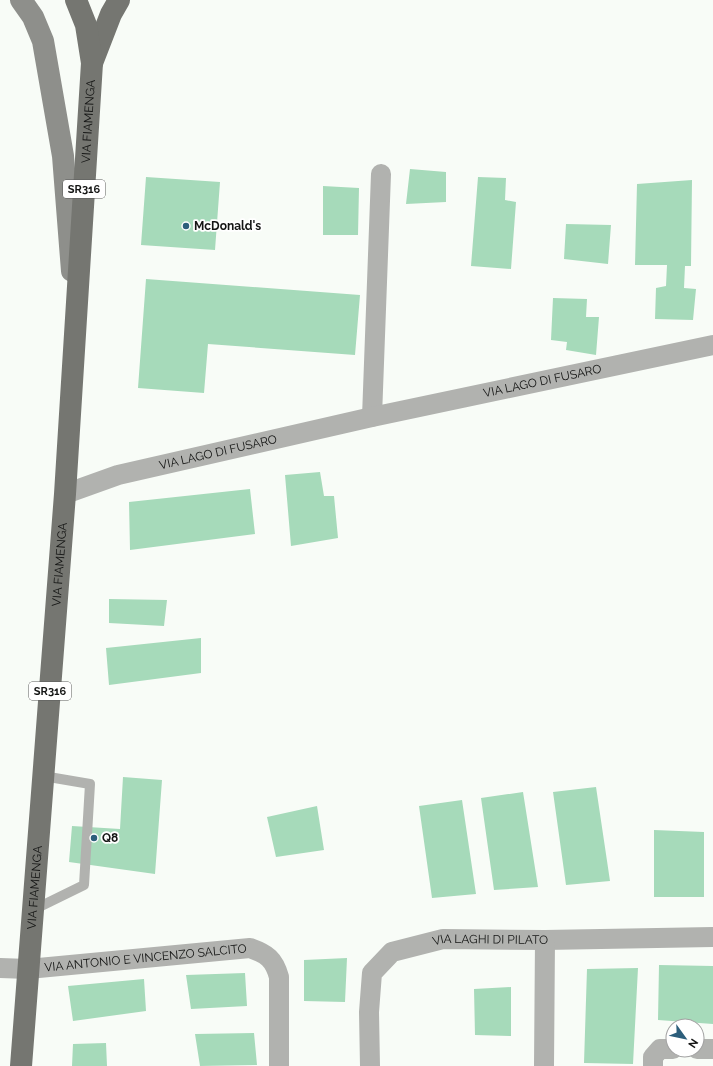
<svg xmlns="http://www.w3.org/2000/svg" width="713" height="1066" viewBox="0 0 713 1066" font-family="Raleway,sans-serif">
<rect width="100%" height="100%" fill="#f8fcf7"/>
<path fill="#a6daba" d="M410 169 446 172V202L406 204Z
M146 177 220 182 215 250 141 245Z
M478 177 506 178 505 200 516 202 511 269 471 266Z
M692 180 691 266H685L684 288 696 289 693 320 655 319 656 288 666 286 667 265H635L637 184Z
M323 186 359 188 358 235H323Z
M566 224 611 225 608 264 564 259Z
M146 279 360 295 355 355 208 344 204 393 138 388Z
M553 298 587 299 586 317H599L596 355 566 350 567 342 551 340Z
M320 472 324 496H334L338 538 291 546 285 475Z
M250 489 255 534 130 550 129 502Z
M109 599 167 600 164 626 109 623Z
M201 638V673L109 685 106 648Z
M123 777 162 780 155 874 69 862 72 826 120 829Z
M596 787 610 881 566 885 553 792Z
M523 792 538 887 494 890 481 798Z
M462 800 476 894 432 898 419 806Z
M317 806 324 850 276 857 267 817Z
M654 830 704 832V897H654Z
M347 958 345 1002 304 1001V960Z
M659 965 713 966V1024L658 1020Z
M638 968 633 1064 584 1063 587 969Z
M245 973 247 1006 191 1009 186 975Z
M144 979 146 1011 73 1021 68 986Z
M511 987V1036L475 1035 474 989Z
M254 1033 257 1065 200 1066 195 1034Z
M106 1043 107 1066H72L73 1044Z"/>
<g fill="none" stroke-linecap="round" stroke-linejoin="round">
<path stroke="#b1b2af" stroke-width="10" d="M33 910 84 885 90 784 43 776"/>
<g stroke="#b1b2af" stroke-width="20">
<path d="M372 417 381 174"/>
<path id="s1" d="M65 494 118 475 372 417 713 345"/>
<path id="s2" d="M0 968 28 969 250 948C267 954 274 959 279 977V1066"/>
<path d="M697 1049H713"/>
<path id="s3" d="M370 1066 369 1012 372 973 392 952 443 939 545 940 713 937"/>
<path d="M544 1066 545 940"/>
<path d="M653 1066V1057L660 1049H673"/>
</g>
<path stroke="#8e8f8b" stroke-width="22" d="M21 0 33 17 43 41 63 156 72 271"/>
<g stroke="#757671" stroke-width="22">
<path d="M92 63 111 14 119 0"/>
<path id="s4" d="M21 1066 65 494 92 63 86 25 76 0"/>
</g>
</g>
<g fill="#2c5e7b" stroke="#fff" stroke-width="1.5">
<circle cx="186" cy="226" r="4"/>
<circle cx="94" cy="838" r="4"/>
</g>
<g text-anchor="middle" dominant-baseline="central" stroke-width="3.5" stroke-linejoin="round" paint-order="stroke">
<g fill="#fff" stroke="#5a5b5a" stroke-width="1">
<rect x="63" y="180" width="42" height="18" rx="3"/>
<rect x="29" y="682" width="42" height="18" rx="3"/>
</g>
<g font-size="11" font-weight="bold" fill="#141514">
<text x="84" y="189">SR316</text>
<text x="50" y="691">SR316</text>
</g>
<g font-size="12" fill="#141514" stroke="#fff">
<text stroke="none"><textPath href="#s4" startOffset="947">VIA FIAMENGA</textPath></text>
<text stroke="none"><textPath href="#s1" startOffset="491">VIA LAGO DI FUSARO</textPath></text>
<text stroke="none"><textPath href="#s1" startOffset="159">VIA LAGO DI FUSARO</textPath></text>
<text stroke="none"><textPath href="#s4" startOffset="503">VIA FIAMENGA</textPath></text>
<text stroke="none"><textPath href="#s4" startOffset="179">VIA FIAMENGA</textPath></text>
<text stroke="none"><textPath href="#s3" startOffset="222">VIA LAGHI DI PILATO</textPath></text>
<text stroke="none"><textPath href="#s2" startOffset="146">VIA ANTONIO E VINCENZO SALCITO</textPath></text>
</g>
<g font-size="12" font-weight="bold" fill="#141514" stroke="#fff" text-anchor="start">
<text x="194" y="226">McDonald's</text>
<text x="102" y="838">Q8</text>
</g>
</g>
<g transform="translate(685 1038) rotate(123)"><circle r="19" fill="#ffffff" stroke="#a1a1a1"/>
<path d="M0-3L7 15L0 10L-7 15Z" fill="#2c5e7b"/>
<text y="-6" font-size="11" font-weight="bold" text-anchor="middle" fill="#141514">N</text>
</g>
</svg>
